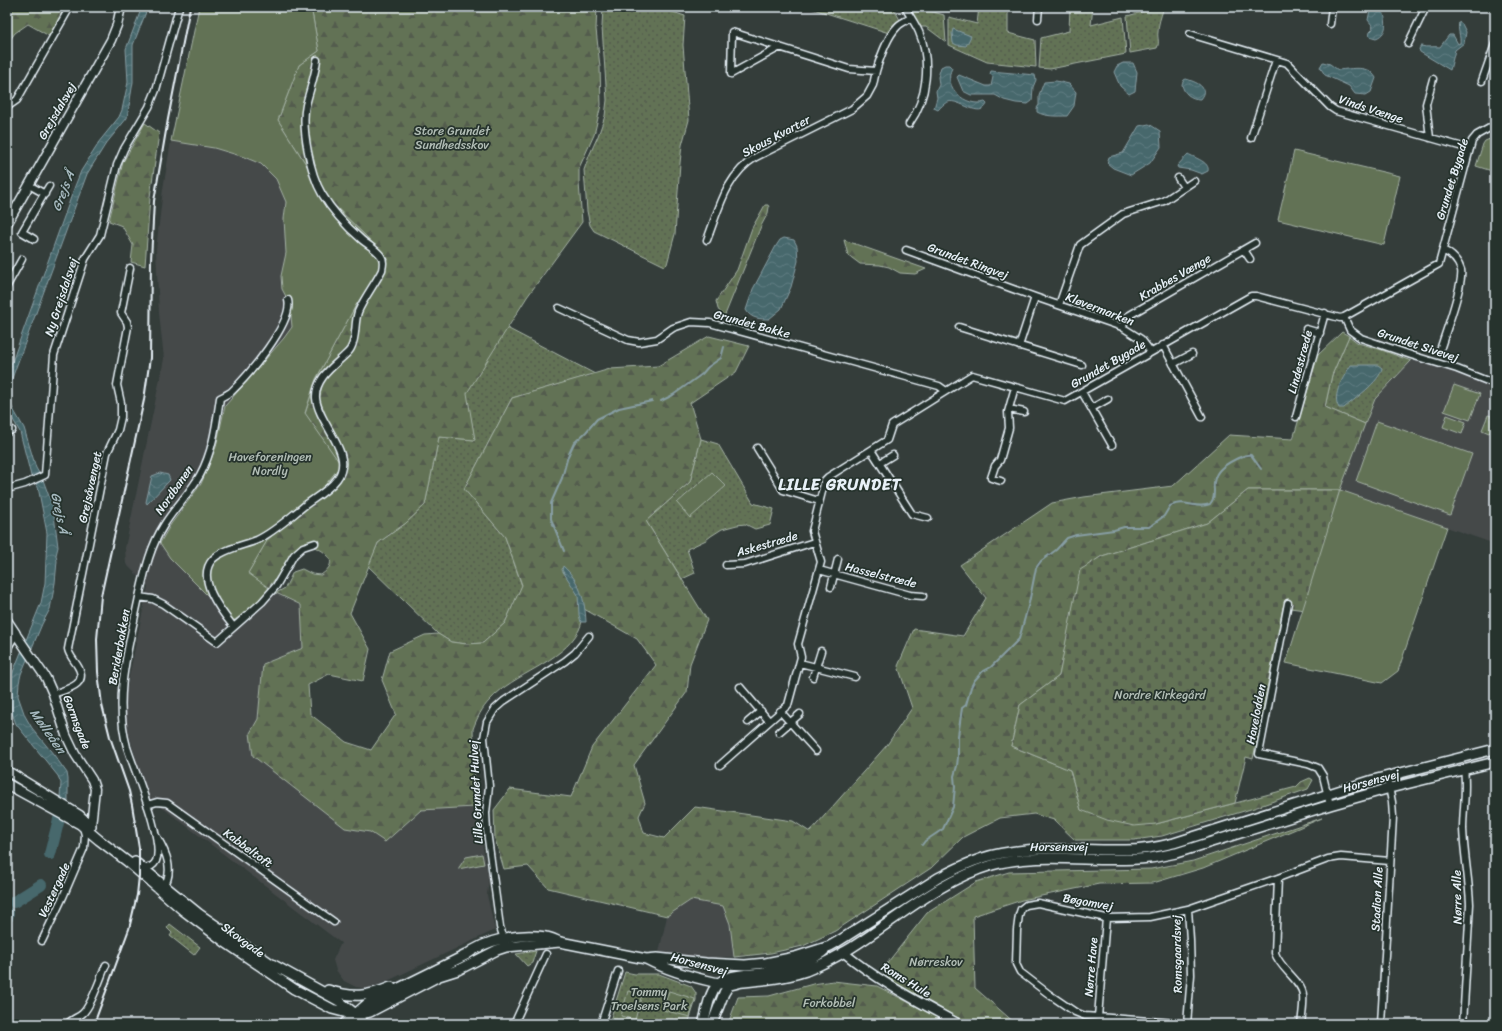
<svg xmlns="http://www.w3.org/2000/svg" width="1502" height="1031" viewBox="0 0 1502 1031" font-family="Sriracha,sans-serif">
<defs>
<pattern id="grass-dots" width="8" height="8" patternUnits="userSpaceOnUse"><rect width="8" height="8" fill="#627254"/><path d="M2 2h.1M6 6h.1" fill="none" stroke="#535b4e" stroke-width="1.8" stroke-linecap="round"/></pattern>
<pattern id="forest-firs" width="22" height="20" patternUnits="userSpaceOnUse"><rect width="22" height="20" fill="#627254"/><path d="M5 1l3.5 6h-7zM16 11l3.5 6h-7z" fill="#535b4e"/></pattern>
<pattern id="cemetery-stones" width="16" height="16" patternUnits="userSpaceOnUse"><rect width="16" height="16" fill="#627254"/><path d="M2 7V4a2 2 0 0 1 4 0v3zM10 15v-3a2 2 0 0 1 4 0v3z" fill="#535b4e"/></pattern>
<pattern id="water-waves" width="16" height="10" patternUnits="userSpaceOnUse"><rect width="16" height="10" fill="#46676c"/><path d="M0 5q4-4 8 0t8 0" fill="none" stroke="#617d82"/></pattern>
</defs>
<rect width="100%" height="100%" fill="#343d3a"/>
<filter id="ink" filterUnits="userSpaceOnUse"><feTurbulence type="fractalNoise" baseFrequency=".025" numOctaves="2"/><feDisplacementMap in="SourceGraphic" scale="8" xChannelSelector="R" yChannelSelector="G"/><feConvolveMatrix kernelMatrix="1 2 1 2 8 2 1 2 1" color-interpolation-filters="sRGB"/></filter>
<g filter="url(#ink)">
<path fill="#45494a" d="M171 141 214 148 244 157 261 164 276 179 286 202 284 219 286 253 281 276 290 304 292 327 284 338 225 406 216 447 201 484 171 524 233 621 276 593 301 605 303 648 263 664 258 719 250 733 345 828 370 832 385 842 421 810 475 807 489 879 487 895 495 930 381 984 368 989 356 987 344 981 336 970 333 960 341 943 147 796 129 735 125 715V696L148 586 126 564 125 548 164 359 159 313 156 250 163 189Z
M1414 358 1495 386V544L1340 490 1374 400Z
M691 899 723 906 730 924 734 957 707 958 659 952 667 916Z"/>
<path fill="url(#grass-dots)" stroke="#a5b2a6" d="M603 7H658L685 16 683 45 689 120 682 145 680 163 675 234 667 264 665 266 594 231 590 225 587 211 584 170 589 156 598 136 605 116 607 100 602 27Z
M807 7H893L900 20 895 24 889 33Z
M908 7H916L944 15 946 42 926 27H920Z
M979 7H1008V33L1035 40 1036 67 987 62 949 45V17L977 24Z
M1070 7H1093L1091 25 1123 17 1126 54 1050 69 1039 68 1041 38 1069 31Z
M1162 7 1163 10C1161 17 1158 24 1158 32 1157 38 1160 42 1157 48L1130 53 1127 16Z
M507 328 595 374 512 398 464 489 505 537 522 586 505 623 483 643 467 644 451 642 438 634 368 566 378 543 406 523 425 505 439 437 475 440 466 393Z
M1349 336 1358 343 1379 349 1411 361 1375 399 1365 424 1325 407 1332 375Z
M1488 415 1495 417V432L1491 431 1489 433 1482 430Z
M701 439 718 444 753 503 774 509 770 525 755 529 745 524 737 525 722 529 711 536 706 540 687 549 695 573 682 579 646 521 690 482Z
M482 854 484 864 458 869 466 857Z
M170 924 200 947 194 955 170 936 172 933 167 928Z
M536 951 532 963 527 966 516 954Z
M625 972 635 974H659L691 986 696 993V1000L688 1024H609Z"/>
<path fill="url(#forest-firs)" stroke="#a5b2a6" d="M7 7H64L51 37 28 24 15 33 7 44Z
M311 7H597L596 29 600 67 601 105 594 135 579 168V183L582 222 527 297 467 393 475 440 439 437 425 505 406 523 378 543 350 613 370 649 363 681 329 674 308 685 310 714 346 742 371 750 396 714 382 680 390 651 425 635 438 634 451 642 467 644 483 643 505 623 522 585 505 537 464 489 512 398 610 369 658 366 709 336 749 346 736 372 690 403 701 439 690 482 646 521 707 620 690 664 687 692 634 765 645 803 639 816 644 833 664 838 695 807 793 821 810 832 887 745 912 708 898 666 914 629 963 636 986 598 960 565 1052 503 1084 497 1173 486 1229 435 1293 439 1318 355 1342 332 1349 336 1332 375 1325 407 1365 424 1340 490H1248L1207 523 1102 556 1081 570 1059 676 1020 705 1011 746 1070 770 1081 810 1156 824 1296 787 1301 782 1310 778 1313 780 1308 789 1254 808 1162 836 1134 840H1075L1054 820 1034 814 1000 818 963 837 931 868 835 931 803 946 771 953 734 957 730 924 723 906 691 900 667 916 548 888 528 866 504 869 495 839 494 810 510 789 571 797 592 747 656 665 637 639 584 609C583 616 582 624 579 630 562 663 514 673 490 700 482 708 477 718 473 729L475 807 421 810 385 842 370 832 345 828 253 756 250 733 258 719 263 664 303 648 301 605 276 593 285 588 293 572 302 569 312 574 321 575C342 560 324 551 309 544L289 558 279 574 268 588 248 573 268 539 307 508 341 465 305 414 316 379 356 305 388 258 328 199 278 120 299 65 319 51Z
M145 123 159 133 150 197 145 266 131 262 133 245 122 226 109 221 123 162Z
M765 205H768L769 207 768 213 761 226 725 315H722L718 309 716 301 737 270 752 228Z
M844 240 926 269 915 274 900 273 889 267 880 265 860 264 848 255Z
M1322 818 1203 868 1153 883 1099 884 1022 900 973 916 975 988 1016 1024H969L890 980 885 973 888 962 927 913 976 882 1009 872 1151 869 1193 861Z
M833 981 877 986 950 1024H728L738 997 769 996 813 984Z"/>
<path fill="url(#cemetery-stones)" stroke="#a5b2a6" d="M1248 490H1340L1305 610 1283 607 1253 759 1246 757 1235 803 1156 824 1134 826 1107 820 1081 810 1070 770 1011 746 1020 705 1059 676 1080 570 1102 556 1207 523Z"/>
<path fill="#627254" stroke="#a5b2a6" d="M199 7H311L319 51 299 65 278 120 328 199 388 258 356 305 316 379 305 413 341 465 307 508 268 539 248 573 276 593 233 621 170 558 160 543 171 524 201 484 216 447 225 406 284 338 292 327 290 304 282 289 281 276 286 253 284 219 286 202 276 179 261 164 244 157 214 148 171 141Z
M1495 137V172L1476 166 1483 144 1485 141Z
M1294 151 1400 176 1384 245 1278 220Z
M1454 385 1480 394 1470 420 1444 411Z
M1447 415 1466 422 1462 434 1443 427Z
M1377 421 1472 454 1450 515 1356 481Z
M712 472 726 486 690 518 677 503Z
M1340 490 1447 527 1398 671 1382 683 1286 663Z
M628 991 642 994 635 1020 621 1016Z
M669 991 695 999 690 1017 663 1010Z"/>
<path fill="url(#water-waves)" stroke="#879ea4" d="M142 7H148L133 45V82L127 118 105 145 87 174 11 381 10 394V402L13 409 24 428 36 468 43 480 50 499 53 507 58 547 56 555 57 561 55 583 50 609 42 624 21 674 19 683 18 696 25 716 32 728 54 755 67 773 68 779V801L60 797 61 783 58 776 16 724 12 713 10 695H7V687L41 603 45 583 47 533 38 487 31 476 20 432 7 409V376L75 186 81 171 97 146 98 143 119 117 122 110 128 82 126 49Z
M1369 7H1381C1386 17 1390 33 1376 38L1369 36 1370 32 1373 29 1372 25 1368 20 1370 10Z
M1459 22 1462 24 1466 32 1465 38 1464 43 1455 50 1450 70 1420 52 1419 49 1421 46C1427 48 1433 46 1440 47L1449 35H1453L1458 44 1460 43C1461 37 1457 29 1459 22Z
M953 29 971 36 966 46 957 45 953 43 952 33Z
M1323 62 1330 64 1338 70C1352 69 1368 64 1376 78L1371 92 1366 95 1355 94 1349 86 1325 75 1320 67Z
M1123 63H1133L1137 72 1135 91 1129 94 1120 86 1114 72 1117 66Z
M945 65H949L952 68C942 87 966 108 985 102L987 104C980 120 959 98 948 102 944 103 941 107 938 110L934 108 937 98 936 91 939 85 938 77 941 67Z
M991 71 1035 75 1036 80 1033 87 1032 101 1028 104 1016 103 1004 100 995 95H971L963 91 957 77 959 75 986 86H991L993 77 990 74Z
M1186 79C1196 82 1210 87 1200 99 1191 99 1183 93 1182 84L1184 80Z
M1056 81 1069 84 1076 92 1074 106 1067 116C1057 116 1046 117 1037 112V108L1039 105V95L1044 82Z
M1149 124 1160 131 1161 147 1150 163 1131 175 1113 168 1107 163 1109 157 1123 153 1139 126Z
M1188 154C1195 158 1210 162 1208 171L1202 174 1191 170 1178 168 1177 166Z
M784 238 794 240 797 246 798 261 791 287 781 309 769 319C760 319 751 319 746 310L753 289 776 246 780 240Z
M1351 365H1378L1382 368C1380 382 1354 399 1344 408H1339C1331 395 1344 376 1351 365Z
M160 473 168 475 170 480 147 504 146 502 152 476Z
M563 566C580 581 585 600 586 622H581L579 615 578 595 562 570Z"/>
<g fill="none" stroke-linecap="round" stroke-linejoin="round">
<path stroke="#879ea4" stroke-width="2" d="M661 401 673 395 702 374 708 367 721 358 724 347
M564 551 551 519V503L562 478 568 456 574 443 586 432 597 419 619 408 652 401
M922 845 925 841 943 829 953 807 955 787 954 776 957 766 958 757V736L962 708 966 705 971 687 974 681 982 672 991 667 1019 639 1029 603 1036 568 1041 561 1056 550 1067 538 1076 535 1114 530 1124 527H1149L1164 516 1170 506C1185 498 1196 510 1210 504 1214 499 1214 496 1214 490 1212 473 1222 466 1236 459 1241 457 1245 454 1251 455L1261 469"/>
<path stroke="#46676c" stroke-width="12" d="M50 854 59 819
M14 902 41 885
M7 918 8 913"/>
<defs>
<path id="minor" d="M905 7C909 15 915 23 919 32 931 61 928 98 909 124
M1038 19 1039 7
M1330 24 1332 7
M1190 34 1287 63 1330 107 1336 111 1470 149
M1408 44 1426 7
M780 47 731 74 732 32 849 69 876 71C880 58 887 37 897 27 900 23 906 21 910 18
M1482 81 1495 44
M7 107 17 100 70 7
M1251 138 1276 60
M1430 138 1426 104 1433 79
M1178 178 1184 187
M29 185 45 194
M34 239 22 232 40 201 49 186
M707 240C719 209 726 175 756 157L852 109 867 96 873 85 876 71
M906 250 1035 297 1122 327 1141 339 1151 352
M1244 250 1250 259
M7 286 22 259
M1059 305 1080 245 1123 214 1164 201 1194 181
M559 308 628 340 639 342 657 339 673 328 691 322 710 323 939 386 946 391
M1344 317 1350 330 1361 338 1411 355 1457 369 1495 384
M959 327 1082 365
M1122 327 1128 316 1255 243
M1306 329 1320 333
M1163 345 1202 417
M1019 346 1035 297
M1440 350C1445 334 1464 283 1461 270 1458 260 1451 254 1443 250
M1173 364 1192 354
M1082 392 1112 445
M1092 408 1108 399
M1009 409 1024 412
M1296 417 1325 313
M7 432 12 430
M757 448 783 490 819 501
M871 450 912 514 928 518
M880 463 893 455
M1001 481 991 478 995 466 1000 460 1009 428 1008 412 1015 387
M7 489 25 484 45 475 54 355 85 259 100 235 117 165 124 149 149 107 156 90 179 7
M726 565 745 564 814 542
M819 570 910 595 923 596
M831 587 838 559
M139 597C145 571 150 547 164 525 175 507 190 493 200 475 213 451 216 425 220 398 224 396 228 394 231 392 247 377 294 322 288 300
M1288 603 1259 754 1308 764 1318 768 1323 776 1330 805
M233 626C221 611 195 578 213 559 223 549 245 545 257 540 274 532 289 518 304 506 315 498 329 490 337 479 356 454 318 424 316 398 315 380 331 368 343 357 346 354 350 351 351 348 357 337 354 324 358 312 364 298 375 284 382 270 383 265 384 260 381 256 376 249 368 245 362 240 347 227 332 211 322 194 310 174 301 127 306 105 310 89 315 76 317 60
M800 663 855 677
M813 677 821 651
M740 687 769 721
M53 694C67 689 90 685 77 665 73 659 69 655 68 649L107 453 118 430 121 417V403L117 385 128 327 127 322 121 313 130 268
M780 711 816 751
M748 722 761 711
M779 732 800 714
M720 765 788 705 801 657 798 644 821 562 812 531 825 480 828 477 887 440 892 425 972 375 1065 401 1251 296H1256L1340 318 1344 317 1439 264 1472 141 1477 135 1495 125
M147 805 157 802 167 803 334 922
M157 837C166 852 175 871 163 888
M144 868C149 867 153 867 156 861 165 841 134 770 127 747 113 697 129 646 139 597L153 599 163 604 217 642 262 602 276 586 294 555 303 547 315 543
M1278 878 1275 953C1280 969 1302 981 1303 995 1304 1004 1302 1015 1301 1024
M42 941 63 897 84 848 85 835 83 827
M505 942 500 927 487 831 486 813 489 786 484 738 487 722 495 709 504 701 565 661 575 653 589 636
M1098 1017 1106 918
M67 1024C72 1019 77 1018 82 1014 91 1007 101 976 106 965
M514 1024 546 954
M601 1024 618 971
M1187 1024 1191 975 1190 940 1188 909
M1188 1024 1085 1016 1075 1012 1050 995 1020 972 1016 964 1017 930 1019 915 1021 909 1026 905 1038 903 1106 918 1150 917 1188 909 1278 878 1328 859 1341 857 1390 861
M1381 1024 1393 817 1392 802 1387 777
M1463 1024 1470 904C1469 879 1464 854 1463 829 1463 809 1467 789 1464 770"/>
<path id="tertiary" d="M7 224 111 40 117 25 121 7
M15 633 46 678 53 694 66 735 75 754 92 780 95 789 91 826
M843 952C879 982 919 1002 959 1024
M355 1015 365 1024"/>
<path id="secondary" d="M7 621 15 633 7 646
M7 771 79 815 91 826
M7 784 80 824 99 840 128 862 184 911 225 942 294 989 332 1009 355 1015 370 1012 439 976 458 970 497 950 506 947 560 942
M135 862 199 914 270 963 339 1001 353 1012
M646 959 657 958 706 963 745 965 766 963 795 957 830 946 837 942 938 878C961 866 984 855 1010 852 1048 846 1087 851 1126 850 1142 850 1158 847 1174 843L1373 780 1495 749
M328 990C352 998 367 997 391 987
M344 1024 367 1004 466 955C487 939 519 933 546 937 550 937 555 940 560 942L646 959C667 970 691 977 714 982 719 983 724 985 729 985 734 985 739 982 744 982 765 980 785 978 806 971 873 945 923 885 992 865 1043 851 1097 864 1149 858 1158 857 1167 855 1176 853L1330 805 1390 788 1495 762
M703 1024C707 1012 708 996 716 986 726 973 747 975 762 973 783 969 812 964 827 948
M712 1024 724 993 729 985"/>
</defs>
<use href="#minor" stroke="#e8f1f8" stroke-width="9"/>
<use href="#tertiary" stroke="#e8f1f8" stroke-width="11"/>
<use href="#secondary" stroke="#e8f1f8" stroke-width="12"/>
<use href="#minor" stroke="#26332d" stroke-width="6"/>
<use href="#tertiary" stroke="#26332d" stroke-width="8"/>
<use href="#secondary" stroke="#26332d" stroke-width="9"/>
<path stroke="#e8f1f8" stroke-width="2" d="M94 1024 129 929 137 895 139 876V848L132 805 129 791 110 737 102 705 98 672 97 639 101 596 144 400 150 358 151 260 154 201 168 119 190 7"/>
</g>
</g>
<g text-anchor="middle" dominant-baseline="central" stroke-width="3.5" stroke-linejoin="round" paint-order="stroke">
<g font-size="12" fill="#e8f1f8" stroke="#26332d">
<text transform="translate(1371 109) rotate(18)">Vinds Vænge</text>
<text transform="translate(57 111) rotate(-60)">Grejsdalsvej</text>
<text transform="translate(776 136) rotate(-28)">Skous Kvarter</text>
<text transform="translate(1452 179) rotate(-73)">Grundet Bygade</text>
<text transform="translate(968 261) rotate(20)">Grundet Ringvej</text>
<text transform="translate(1175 277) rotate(-30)">Krabbes Vænge</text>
<text transform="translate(61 297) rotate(-72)">Ny Grejsdalsvej</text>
<text transform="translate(1100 309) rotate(21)">Kløvermarken</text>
<text transform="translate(752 324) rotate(15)">Grundet Bakke</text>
<text transform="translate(1418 345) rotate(18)">Grundet Sivevej</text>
<text transform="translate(1300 362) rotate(-75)">Lindestræde</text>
<text transform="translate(1108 364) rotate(-30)">Grundet Bygade</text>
<text transform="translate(90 487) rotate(-78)">Grejsåvænget</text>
<text transform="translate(174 490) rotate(-55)">Nordbanen</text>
<text transform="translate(767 544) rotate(-16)">Askestræde</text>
<text transform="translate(881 575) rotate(14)">Hasselstræde</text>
<text transform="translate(119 647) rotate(-80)">Beriderbakken</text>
<text transform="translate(1256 714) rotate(-79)">Havelodden</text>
<text transform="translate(77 722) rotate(69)">Gormsgade</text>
<text transform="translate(1371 781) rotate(-15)">Horsensvej</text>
<text transform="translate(476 792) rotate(-93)">Lille Grundet Hulvej</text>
<text x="1059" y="847">Horsensvej</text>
<text transform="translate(248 848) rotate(36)">Kabbeltoft</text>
<text transform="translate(54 890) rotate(-65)">Vestergade</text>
<text transform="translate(1457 897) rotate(-91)">Nørre Alle</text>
<text transform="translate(1377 899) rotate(-87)">Stadion Alle</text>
<text transform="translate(1088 902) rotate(10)">Bøgomvej</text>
<text transform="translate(243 940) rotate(36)">Skovgade</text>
<text transform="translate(1177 954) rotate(-91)">Romsgaardsvej</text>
<text transform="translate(699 964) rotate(15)">Horsensvej</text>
<text transform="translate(1091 967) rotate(-85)">Nørre Have</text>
<text transform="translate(906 980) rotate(31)">Roms Hule</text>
</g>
<g font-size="12" fill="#b2beb6" stroke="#26332d">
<text x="452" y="131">Store Grundet<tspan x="452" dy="14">Sundhedsskov</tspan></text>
<text x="270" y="457">Haveforeningen<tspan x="270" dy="14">Nordly</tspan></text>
<text x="1160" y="695">Nordre Kirkegård</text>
<text x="936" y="962">Nørreskov</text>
<text x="649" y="992">Tommy<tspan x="649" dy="14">Troelsens Park</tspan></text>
<text x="829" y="1003">Forkobbel</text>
</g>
<g font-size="13" font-style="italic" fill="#a7bac0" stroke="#26332d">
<text transform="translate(63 191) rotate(-69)">Grejs Å</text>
<text transform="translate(60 513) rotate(78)">Grejs Å</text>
<text transform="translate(48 731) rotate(55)">Mølleåen</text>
</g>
<g font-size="16" font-weight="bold" letter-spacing="1" fill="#e8f1f8" stroke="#26332d">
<text x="840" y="484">LILLE GRUNDET</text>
</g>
</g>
<rect width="1502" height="1031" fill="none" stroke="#26332d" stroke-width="24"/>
<rect x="12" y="12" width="1478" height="1007" fill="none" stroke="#e8f1f8" stroke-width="1.5" filter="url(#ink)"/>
</svg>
